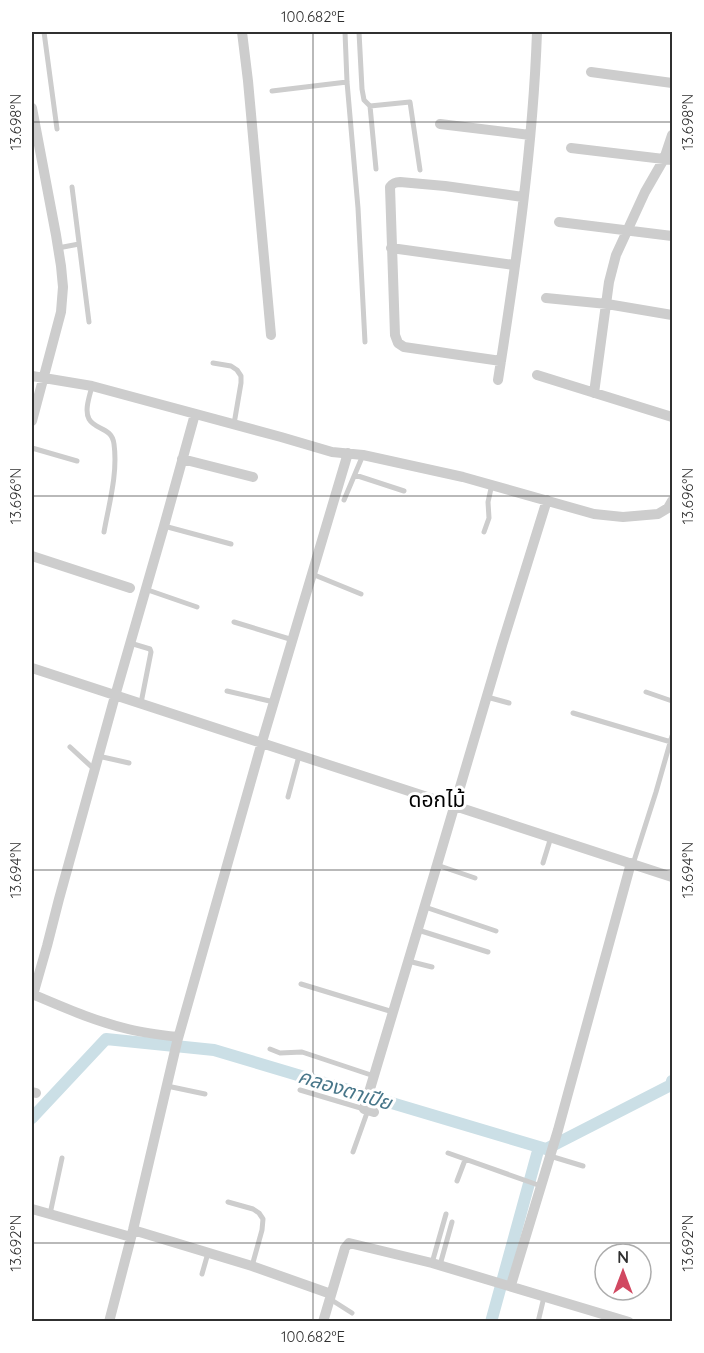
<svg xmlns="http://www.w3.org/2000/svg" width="704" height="1353" viewBox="0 0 704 1353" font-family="Quicksand,'Noto Sans Thai',sans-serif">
<rect width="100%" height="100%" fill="#fff"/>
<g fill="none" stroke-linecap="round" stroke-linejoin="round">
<path stroke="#cbdfe6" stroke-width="12" d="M32 1118 106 1039 214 1050 546 1149 671 1085 672 1081
M491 1322 539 1147"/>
<path stroke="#cdcdcd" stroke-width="5" d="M44 32 57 129
M345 32 347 82 358 208 365 342
M359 32 362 89 364 100 370 106 410 102 420 170
M272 91 347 82
M370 106 376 169
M72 187 89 322
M58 248 79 244
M213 363 231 366 237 370 241 376V383L234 424
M92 386C90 395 84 410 89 419 95 430 112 427 114 444 118 473 109 504 104 532
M32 448 77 461
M355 475 404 491
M344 500 363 455
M164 526 231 544
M484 532 489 518 488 502 492 484
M312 574 361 594
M145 589 197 607
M234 622 293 640
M130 643 150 649 151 652 141 703
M227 691 274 702
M646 692 672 701
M487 697 509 703
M573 713 671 742
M70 747 95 770
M98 756 129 763
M288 797 299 756
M543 863 551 837
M633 864 656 792 672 736
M437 865 475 878
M425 907 496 931
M418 930 488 952
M408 961 432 967
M301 984 393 1012
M270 1049 280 1053 302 1052 374 1076
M167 1086 205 1094
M300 1090 364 1109
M353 1152 368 1110
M448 1153 541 1186
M550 1156 583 1166
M457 1181 465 1160
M228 1202 253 1209 259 1213 263 1219 262 1230 252 1266
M50 1214 62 1158
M432 1263 446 1214
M440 1265 452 1222
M202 1274 208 1253
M330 1299 352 1313
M538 1322 544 1297"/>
<path stroke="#cdcdcd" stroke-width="10" d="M242 32 248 81 271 335
M591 72 672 83
M32 108 56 235 61 266 63 287 61 312 32 421
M440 124 530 135
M571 148 672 160
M559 222 672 236
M391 248 514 265
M546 298 607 304 672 315
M501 361 404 347 398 343 395 335 390 187C393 183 395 182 400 182L445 186 523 197
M537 375 672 417
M32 376 92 386 281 437 332 452 363 455 463 477 594 514 623 517 658 514 668 508 672 501
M498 380C516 265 533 148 537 32
M594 393 609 282 616 255 645 192 664 159 672 135
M182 459 253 477
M32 556 130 588
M32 668 672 877
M32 994C63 1007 94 1021 128 1029 144 1033 161 1035 178 1037
M33 995 47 946 59 899 115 696 164 526 195 414
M32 1092 36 1093
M374 1112 364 1109 437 865 502 645 547 500
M32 1209 131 1237
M133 1230 252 1266 331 1294
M511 1285 558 1130 631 863
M109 1322 133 1230 177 1042 262 742 348 453
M323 1322 345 1248 349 1243 432 1263 629 1322"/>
</g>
<path fill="none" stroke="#303030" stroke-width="1.5" stroke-opacity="0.45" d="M313 32V1322M32 122H672M32 496H672M32 870H672M32 1243H672"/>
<g text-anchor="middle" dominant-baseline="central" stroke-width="6" stroke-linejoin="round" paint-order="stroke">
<g font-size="20" font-style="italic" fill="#477689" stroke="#fff">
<text transform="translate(345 1089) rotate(17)">คลองตาเปีย</text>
</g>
<g font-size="21" fill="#000" stroke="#fff">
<text x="437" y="799">ดอกไม้</text>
</g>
</g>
<rect width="704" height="1353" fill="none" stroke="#ffffff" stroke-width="66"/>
<g transform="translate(623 1272)"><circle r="28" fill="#ffffff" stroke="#acacac" stroke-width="1.5"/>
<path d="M0-4.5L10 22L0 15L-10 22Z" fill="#d14861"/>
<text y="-9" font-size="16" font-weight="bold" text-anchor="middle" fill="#303030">N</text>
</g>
<rect x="33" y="33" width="638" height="1287" fill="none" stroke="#303030" stroke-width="2"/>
<g font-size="15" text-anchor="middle" fill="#303030">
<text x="313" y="22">100.682°E</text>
<text transform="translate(16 122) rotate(-90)" y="5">13.698°N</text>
<text transform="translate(688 122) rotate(-90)" y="5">13.698°N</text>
<text transform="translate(16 496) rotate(-90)" y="5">13.696°N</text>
<text transform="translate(688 496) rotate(-90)" y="5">13.696°N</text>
<text transform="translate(16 870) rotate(-90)" y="5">13.694°N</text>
<text transform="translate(688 870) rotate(-90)" y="5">13.694°N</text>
<text transform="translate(16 1243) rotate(-90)" y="5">13.692°N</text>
<text transform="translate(688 1243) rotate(-90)" y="5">13.692°N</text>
<text x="313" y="1342">100.682°E</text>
</g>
</svg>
